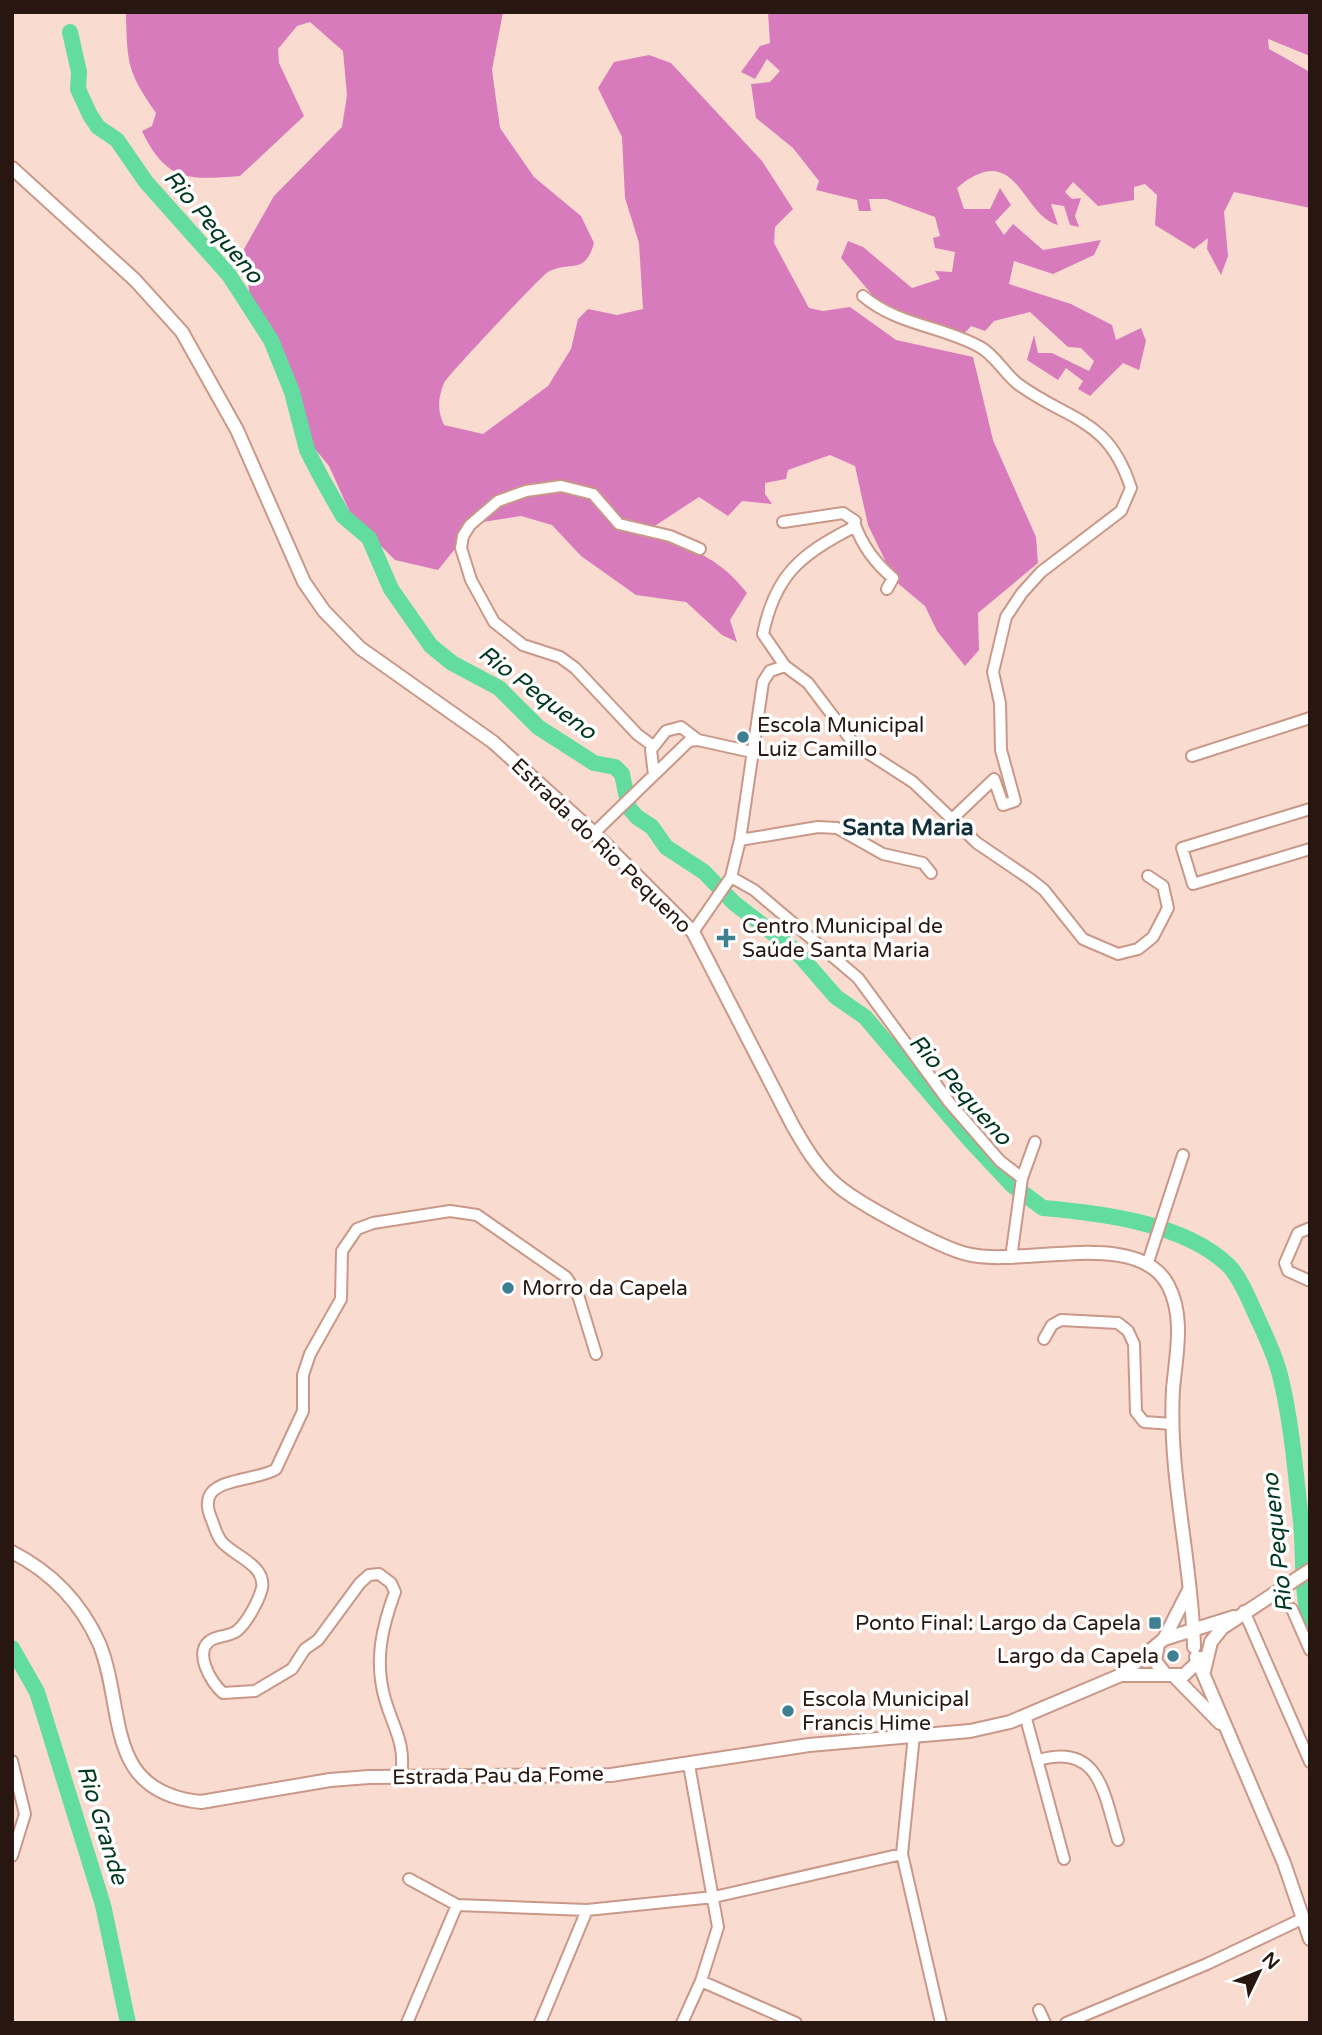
<svg xmlns="http://www.w3.org/2000/svg" width="1322" height="2035" viewBox="0 0 1322 2035" font-family="'Varela Round',sans-serif">
<rect width="100%" height="100%" fill="#fadbd0"/>
<path fill="#d87bbd" d="M126 12H503L492 70 500 128 534 177 581 216 594 243C585 276 570 260 548 272 541 276 447 376 444 383 438 398 437 410 444 425L483 434 548 386 571 349 578 319 588 309 617 315 643 309 639 243 625 198 622 137 598 88 614 62 649 55 671 63 762 161 793 209 775 227 774 243 809 308 823 311 850 307 896 340 973 357 993 440 1036 537 1038 563 978 613 979 650 965 666 937 631 925 606 895 581 868 525 855 466 830 455 788 470 786 479 765 483V494L772 504 742 501 728 516 699 497 647 531C689 548 718 556 747 593L730 620 737 642 722 635 686 602 636 595 581 556 552 525 521 516 476 523 438 570 395 560 352 517 329 466 297 427 279 359 251 307 244 249 274 196 342 127 347 95 343 51 310 22 297 26 278 49 279 63 304 116 240 176C189 180 166 182 142 131L152 126 156 113C127 71 127 63 126 12Z
M768 12H1310V56L1268 39 1269 49 1310 72V208L1234 192 1224 212 1228 256 1221 275 1207 249 1208 238 1194 249 1155 225 1157 195 1145 184 1134 187V200L1098 206 1073 182 1065 192 1072 199 1081 198 1075 216 1079 227 1070 225 1064 206 1051 204 1058 225C1022 217 1017 137 957 188L964 209H990L1000 188 1011 205 995 222 1004 235 1013 224 1043 250 1101 240 1094 255 1053 274 1014 261 1009 284 1071 304 1112 325 1116 340 1141 328 1146 341 1139 370 1123 363 1090 396 1078 389 1083 381 1066 368 1058 380 1027 360 1034 335 1038 353H1052L1089 371 1094 361 1081 348 1068 347 1030 312 994 321 985 331 971 326 963 335 886 311 841 258 848 241 863 247 912 288 940 279 935 271 952 272 955 252 935 248 933 238 940 236 935 217 886 199H869L871 211H859L857 200 816 190 819 181 793 148 756 118 751 84 770 82 780 71 767 59 755 79 741 72 760 46 770 43Z"/>
<g fill="none" stroke-linecap="round" stroke-linejoin="round">
<path stroke="#62dc9f" stroke-width="16" d="M70 32 79 72 78 89 90 115 98 127 117 140 146 182 229 275 271 340 292 392 307 450 321 477 343 516 369 538 391 589 431 646 452 663 499 688 538 727 594 763 615 767 622 774 629 808 637 817 652 827 666 847 704 872 734 903 796 951 836 997 865 1017 969 1139 1012 1185 1043 1208C1101 1213 1184 1223 1228 1265 1239 1276 1246 1293 1252 1306 1262 1329 1274 1351 1280 1375 1291 1419 1295 1467 1300 1512 1305 1551 1300 1585 1310 1623
M12 1648 37 1692 103 1905 128 2023"/>
<defs>
<path id="minor" d="M863 296C897 325 942 326 980 347 995 355 1004 373 1018 384 1070 422 1108 417 1131 488L1121 511 1041 572 1022 593 1006 617 993 672 1000 703 1001 750 1015 801 1003 805 994 779 952 819
M783 522 843 513 855 521 852 528C801 554 775 575 763 634L785 666 808 683 854 744 913 782 977 843 1030 879 1044 890 1083 939 1118 954 1138 949 1153 937 1168 908 1163 886 1148 876
M855 525C863 547 875 563 893 578L887 589
M653 746 637 734 575 668 560 657 523 645 494 622 471 580 461 548 463 536 470 525 498 501 526 491 561 486 593 494 619 524 670 536 700 549
M1192 756 1310 718
M654 775 651 750 666 731 681 727 698 740
M1310 809 1182 848 1193 884 1310 849
M594 833 689 741 698 740 752 752
M740 840 818 827 837 828 883 854 923 863 931 873
M731 877 754 890 858 978 949 1102 1000 1161 1022 1178
M693 932 731 877 740 840 763 682 770 671 785 666
M1310 1228 1298 1233 1285 1263 1288 1271 1310 1281
M1011 1258 1022 1178 1035 1142
M1147 1265 1183 1155
M1044 1339 1052 1325 1061 1320 1118 1323 1128 1331 1134 1344 1136 1412 1144 1422 1173 1424
M1292 1609 1310 1650
M1244 1611 1310 1762
M1025 1715 1064 1859
M914 1735 902 1854 941 2023
M1039 1760C1100 1742 1104 1795 1118 1840
M12 1761 25 1814 12 1856
M401 1777C406 1743 394 1730 385 1699 374 1661 382 1627 395 1592L391 1583 379 1574 369 1575 360 1583 318 1640 305 1649 292 1669 255 1691 223 1693C211 1683 191 1649 213 1639 222 1635 232 1636 238 1630 248 1621 259 1600 262 1588 266 1565 234 1556 222 1542 217 1536 215 1529 213 1523 209 1513 206 1506 209 1497 216 1478 260 1480 276 1469L303 1411V1375L310 1354 341 1299 342 1251 357 1229 373 1223 450 1211 477 1215 566 1277 578 1295 596 1354
M409 1879 457 1905 587 1910 714 1897 902 1854
M701 1981 796 2023
M1039 2010 1045 2023
M407 2023 457 1905
M540 2023 587 1910
M682 2023 701 1981 718 1927 689 1765
M1066 2023 1207 1964 1304 1918"/>
<path id="tertiary" d="M12 168 135 280 182 332 237 430 304 582 324 611 360 648 493 742 594 833 693 932 793 1126C805 1147 818 1169 837 1185 857 1203 941 1248 967 1254 1022 1268 1137 1227 1168 1285 1185 1317 1176 1355 1173 1389 1168 1475 1192 1561 1194 1647
M12 1552C51 1572 81 1603 99 1643 126 1708 102 1792 201 1802L330 1780 369 1777 611 1775 809 1745 970 1731 1010 1722 1121 1675 1164 1639 1234 1617
M1164 1639 1189 1590
M1158 1644 1155 1661 1166 1675H1184L1202 1658
M1196 1657 1284 1863 1310 1939
M1204 1671 1211 1642 1222 1628 1310 1570
M1121 1675H1166
M1175 1677 1220 1723"/>
</defs>
<use href="#minor" stroke="#c99888" stroke-width="14"/>
<use href="#tertiary" stroke="#c99888" stroke-width="16"/>
<use href="#minor" stroke="#fff" stroke-width="10"/>
<use href="#tertiary" stroke="#fff" stroke-width="12"/>
</g>
<g fill="#3e7f92" stroke="#fff" stroke-width="2.5">
<circle cx="743" cy="737" r="7"/>
<path d="M722.5 927.5h7v7h7v7h-7v7h-7v-7h-7v-7h7z"/>
<circle cx="508" cy="1288" r="7"/>
<rect x="1148" y="1616" width="14" height="14" rx="3.5"/>
<circle cx="1173" cy="1656" r="7"/>
<circle cx="788" cy="1711" r="7"/>
</g>
<g text-anchor="middle" dominant-baseline="central" stroke-width="7" stroke-linejoin="round" paint-order="stroke">
<g font-size="21" fill="#281610" stroke="#fff" text-anchor="start">
<text x="757" y="725">Escola Municipal<tspan x="757" dy="24">Luiz Camillo</tspan></text>
<text x="742" y="926">Centro Municipal de<tspan x="742" dy="24">Saúde Santa Maria</tspan></text>
<text x="522" y="1288">Morro da Capela</text>
<text x="1141" y="1623" text-anchor="end">Ponto Final: Largo da Capela</text>
<text x="1159" y="1656" text-anchor="end">Largo da Capela</text>
<text x="802" y="1699">Escola Municipal<tspan x="802" dy="24">Francis Hime</tspan></text>
</g>
<g font-size="21" fill="#281610" stroke="#fff">
<text transform="translate(601 846) rotate(44)">Estrada do Rio Pequeno</text>
<text transform="translate(498 1776) rotate(-1)">Estrada Pau da Fome</text>
</g>
<g font-size="23" font-style="italic" fill="#003720" stroke="#fff">
<text transform="translate(213 227) rotate(50)">Rio Pequeno</text>
<text transform="translate(537 693) rotate(37)">Rio Pequeno</text>
<text transform="translate(960 1090) rotate(48)">Rio Pequeno</text>
<text transform="translate(1278 1543) rotate(-96)">Rio Pequeno</text>
<text transform="translate(102 1825) rotate(73)">Rio Grande</text>
</g>
<g font-size="23" font-weight="bold" fill="#12313a" stroke="#fff">
<text x="908" y="828">Santa Maria</text>
</g>
</g>
<rect width="1322" height="2035" fill="none" stroke="#281610" stroke-width="28"/>
<g transform="translate(1259 1972) rotate(47)" stroke="#ffffff" stroke-width="5" paint-order="stroke">
<path d="M0-5L12 26L0 18L-12 26Z" fill="#281610"/>
<text y="-10" font-size="19" font-weight="bold" text-anchor="middle" fill="#281610">N</text>
</g>
</svg>
